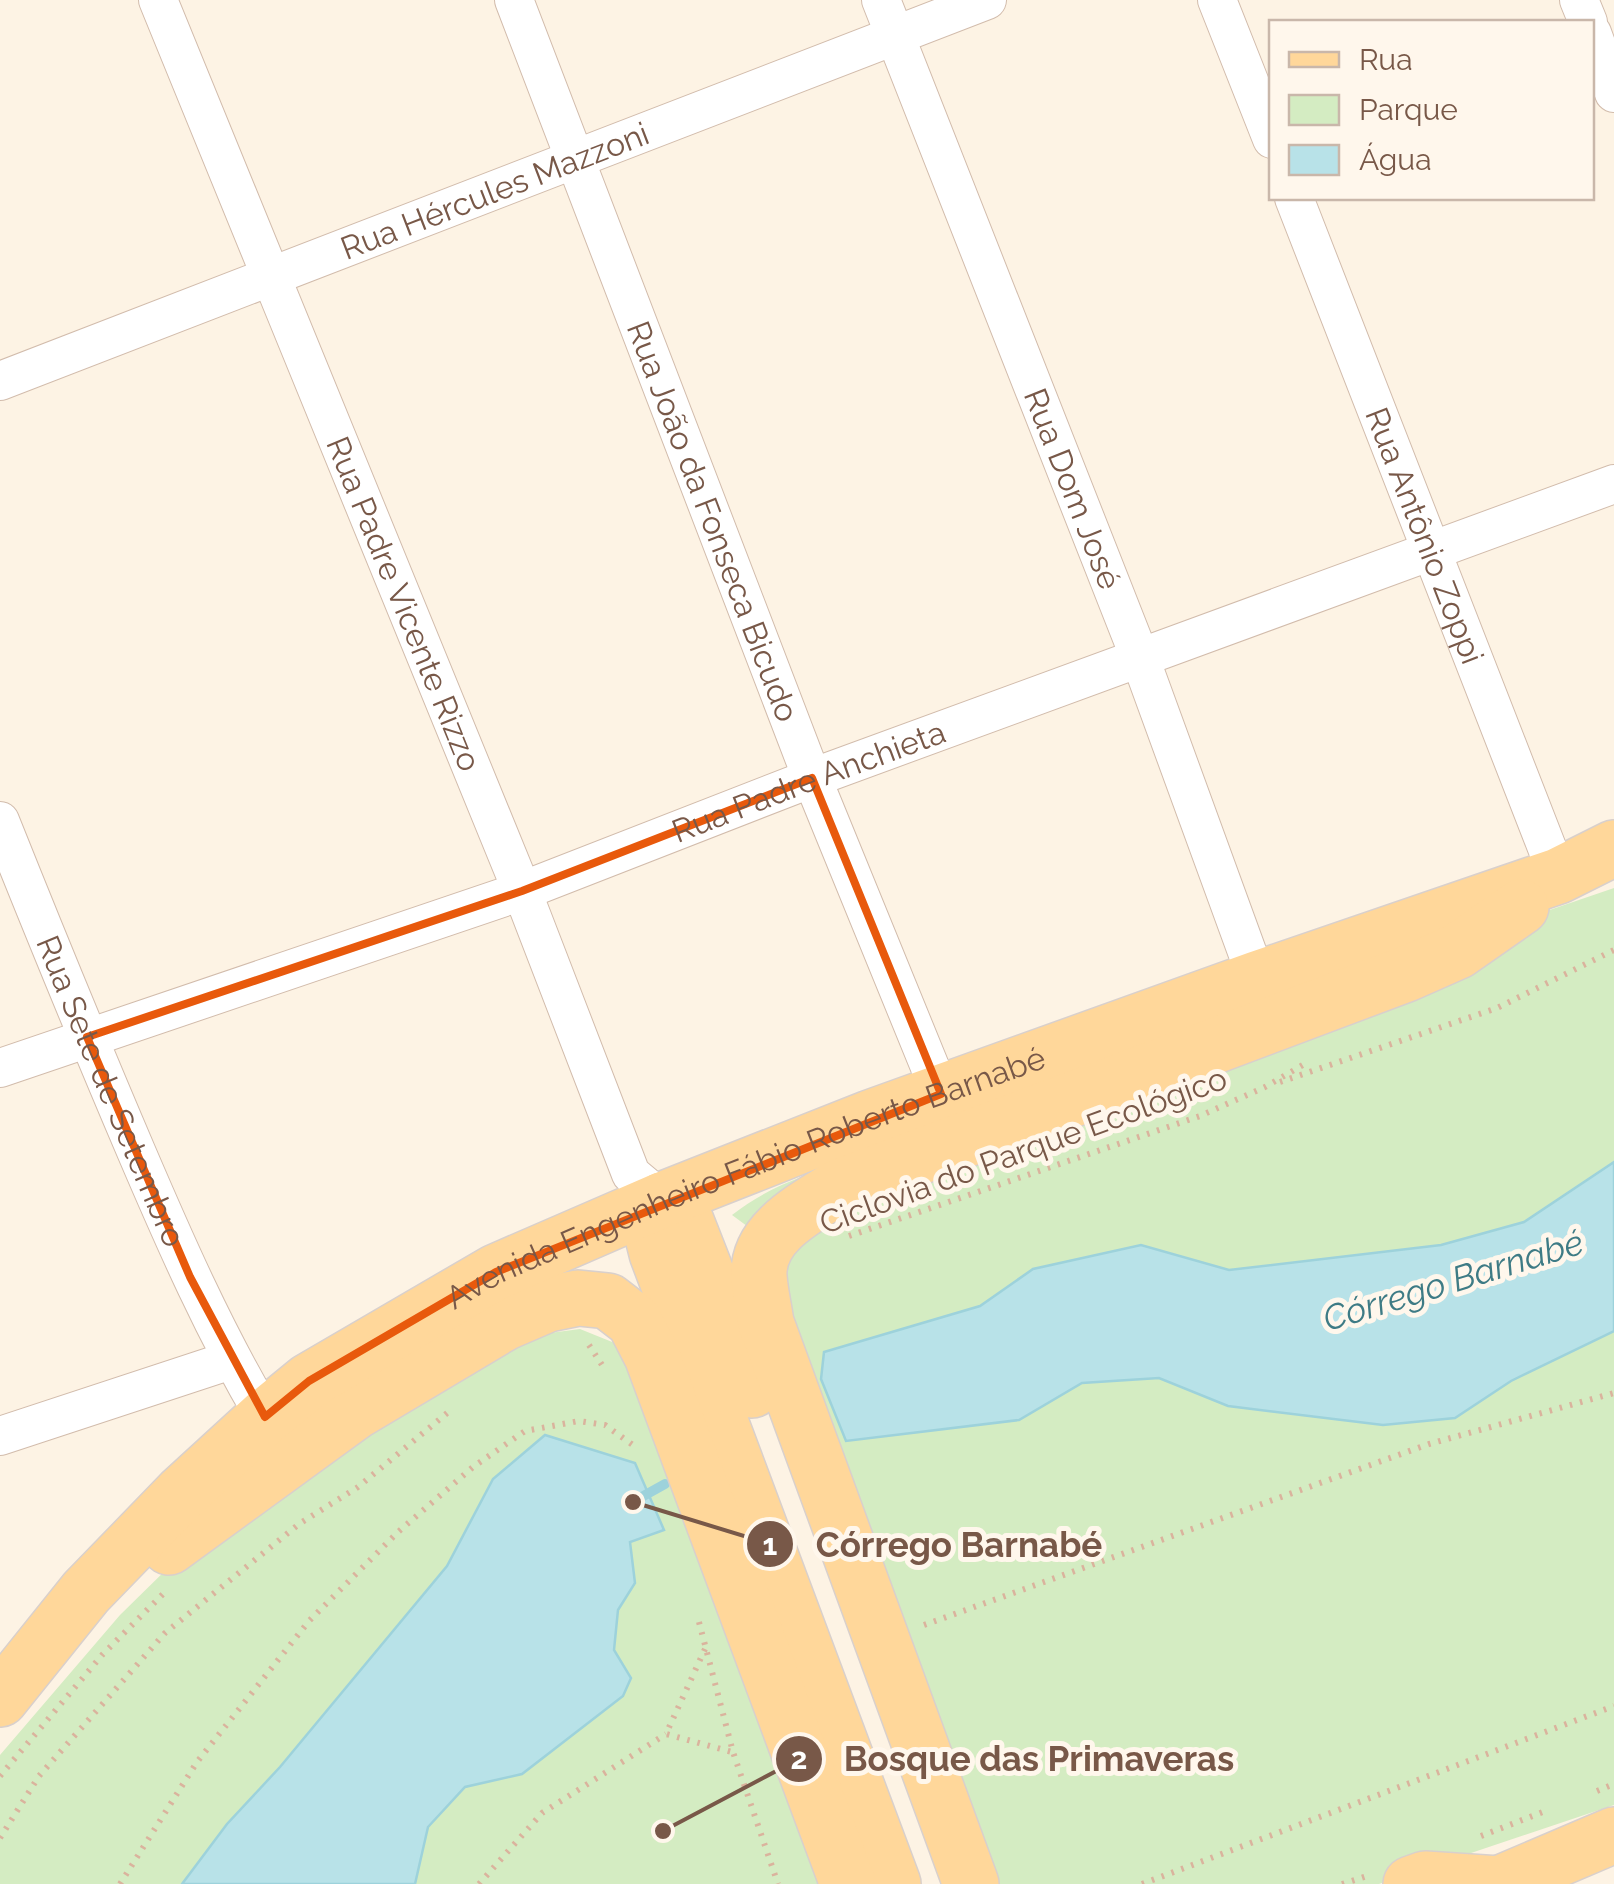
<svg xmlns="http://www.w3.org/2000/svg" width="1614" height="1884" viewBox="0 0 1614 1884" font-family="Raleway,sans-serif">
<rect width="100%" height="100%" fill="#fdf3e4"/>
<path fill="#d4ecc2" d="M1614 888V1162L1524 1222 1441 1245 1229 1270 1141 1245 1033 1269 980 1306 825 1352 1019 1420 1082 1383 1160 1378 1228 1406 1383 1425 1455 1418 1511 1381 1614 1331V1805L1379 1884H987L785 1342 782 1264 819 1225 1535 915Z
M845 1162 751 1229 732 1215C766 1188 804 1175 845 1162Z
M580 1329 627 1348 836 1884H0V1755L120 1615 174 1562 355 1430 542 1334Z"/>
<path fill="#b8e2e8" stroke="#9dd2db" stroke-width="2.5" d="M1614 1162V1331L1511 1381 1455 1418 1383 1425 1228 1406 1159 1378 1082 1383 1019 1420 846 1441 821 1379 824 1352 980 1306 1033 1269 1141 1245 1229 1270 1441 1245 1524 1222Z
M545 1435 635 1463 664 1530 630 1542 635 1583 618 1610 614 1650 631 1678 623 1696 522 1774 465 1787 428 1827 415 1884H182L227 1824 280 1767 447 1566 493 1479Z"/>
<g fill="none" stroke-linecap="round" stroke-linejoin="round">
<path stroke="#9dd2db" stroke-width="10" d="M638 1499 665 1484"/>
<defs>
<g id="minor">
<path id="s1" d="M158 0 522 891 631 1174 662 1200"/>
<path id="s2" d="M514 0 812 778 941 1094"/>
<path id="s3" d="M881 0 1140 658 1257 979"/>
<path d="M1217 0 1272 139"/>
<path d="M1579 0 1588 22"/>
<path d="M1592 33 1614 93"/>
<path id="s4" d="M1294 198 1558 876"/>
<path id="s5" d="M0 381 987 0"/>
<path id="s6" d="M0 821C44 931 89 1041 136 1151 175 1242 214 1331 265 1417"/>
<path id="s7" d="M0 1068 522 891 812 778 1614 484"/>
<path d="M0 1436 231 1360"/>
</g>
<g id="primary">
<path d="M752 1390 685 1219 662 1200 652 1233 657 1253 893 1884"/>
<path d="M169 1547 356 1411 504 1323 548 1304 578 1298 608 1301 634 1321 652 1356 848 1884"/>
<path id="s8" d="M0 1699 86 1592 182 1493 265 1417 309 1381 496 1272 662 1200 870 1118 1257 979 1558 876 1614 848"/>
<path d="M971 1884 766 1323C764 1308 760 1292 759 1276 757 1232 806 1208 839 1187L1406 974 1458 951 1521 907"/>
<path d="M1411 1884 1425 1879 1499 1884"/>
<path d="M1499 1884 1614 1835"/>
</g>
</defs>
<use href="#minor" stroke="#d2bcac" stroke-width="40"/>
<use href="#primary" stroke="#d9d0cc" stroke-width="58"/>
<path stroke="#dab39d" stroke-width="6" stroke-dasharray="2.5 8" stroke-linecap="butt" d="M1280 1082 1497 1008 1614 950
M849 1236 1200 1116 1265 1087 1308 1062
M589 1345 604 1368
M699 1622 733 1752 778 1884
M924 1625 1429 1444 1614 1393
M705 1649 666 1734 732 1752
M0 1776 103 1654 166 1591
M1597 1791 1614 1784
M1481 1836 1548 1810
M0 1838 39 1776 165 1633 299 1524 358 1487 452 1409
M120 1884 197 1762 309 1621 398 1532 473 1467 525 1431 579 1421 605 1425 637 1448
M479 1884 542 1813 666 1734
M1142 1884 1614 1706
M1342 1884 1370 1875"/>
<use href="#minor" stroke="#fff" stroke-width="38"/>
<use href="#primary" stroke="#ffd79a" stroke-width="55"/>
</g>
<path fill="none" stroke="#e8590c" stroke-width="8" stroke-linejoin="round" d="M812 778 941 1094 496 1272 309 1381 265 1417 190 1277 87 1037 522 891Z"/>
<g text-anchor="middle" dominant-baseline="central" stroke-width="10" stroke-linejoin="round" paint-order="stroke">
<g font-size="32" fill="#785848" stroke="#fff7ec">
<text stroke="none"><textPath href="#s5" startOffset="530">Rua Hércules Mazzoni</textPath></text>
<text stroke="none"><textPath href="#s3" startOffset="525">Rua Dom José</textPath></text>
<text stroke="none"><textPath href="#s2" startOffset="558">Rua João da Fonseca Bicudo</textPath></text>
<text stroke="none"><textPath href="#s4" startOffset="362">Rua Antônio Zoppi</textPath></text>
<text stroke="none"><textPath href="#s1" startOffset="652">Rua Padre Vicente Rizzo</textPath></text>
<text stroke="none"><textPath href="#s7" startOffset="858">Rua Padre Anchieta</textPath></text>
<text stroke="none"><textPath href="#s6" startOffset="292">Rua Sete de Setembro</textPath></text>
<text transform="translate(1023 1150) rotate(-20)">Ciclovia do Parque Ecológico</text>
<text stroke="none"><textPath href="#s8" startOffset="928">Avenida Engenheiro Fábio Roberto Barnabé</textPath></text>
</g>
<g font-size="35" font-style="italic" fill="#3e7b85" stroke="#fff7ec">
<text transform="translate(1453 1280) rotate(-17)">Córrego Barnabé</text>
</g>
</g>
<path fill="none" stroke="#785848" stroke-width="4" d="M633 1502L770 1544M663 1831L799 1759"/>
<g fill="#785848" stroke="#fff7ec" stroke-width="4">
<circle cx="633" cy="1502" r="10"/>
<circle cx="663" cy="1831" r="10"/>
<circle cx="770" cy="1544" r="25"/>
<circle cx="799" cy="1759" r="25"/>
</g>
<g font-size="30" text-anchor="middle" font-weight="bold" fill="#fff">
<text x="770" y="1555">1</text>
<text x="799" y="1769">2</text>
</g>
<g font-size="35" text-anchor="middle" font-weight="bold" fill="#785848" stroke="#fff7ec" stroke-width="10" stroke-linejoin="round" paint-order="stroke">
<text x="959" y="1557">Córrego Barnabé</text>
<text x="1039" y="1771">Bosque das Primaveras</text>
</g>
<rect x="1269" y="20" width="325" height="180" fill="#fff7ec" stroke="#c9b7aa" stroke-width="2.5"/>
<rect x="1289" y="52" width="50" height="15" fill="#ffd79a" stroke="#c9b7aa" stroke-width="2.5"/>
<text x="1359" y="70" font-size="30" fill="#785848">Rua</text>
<rect x="1289" y="95" width="50" height="30" fill="#d4ecc2" stroke="#c9b7aa" stroke-width="2.5"/>
<text x="1359" y="120" font-size="30" fill="#785848">Parque</text>
<rect x="1289" y="145" width="50" height="30" fill="#b8e2e8" stroke="#c9b7aa" stroke-width="2.5"/>
<text x="1359" y="170" font-size="30" fill="#785848">Água</text>
</svg>
